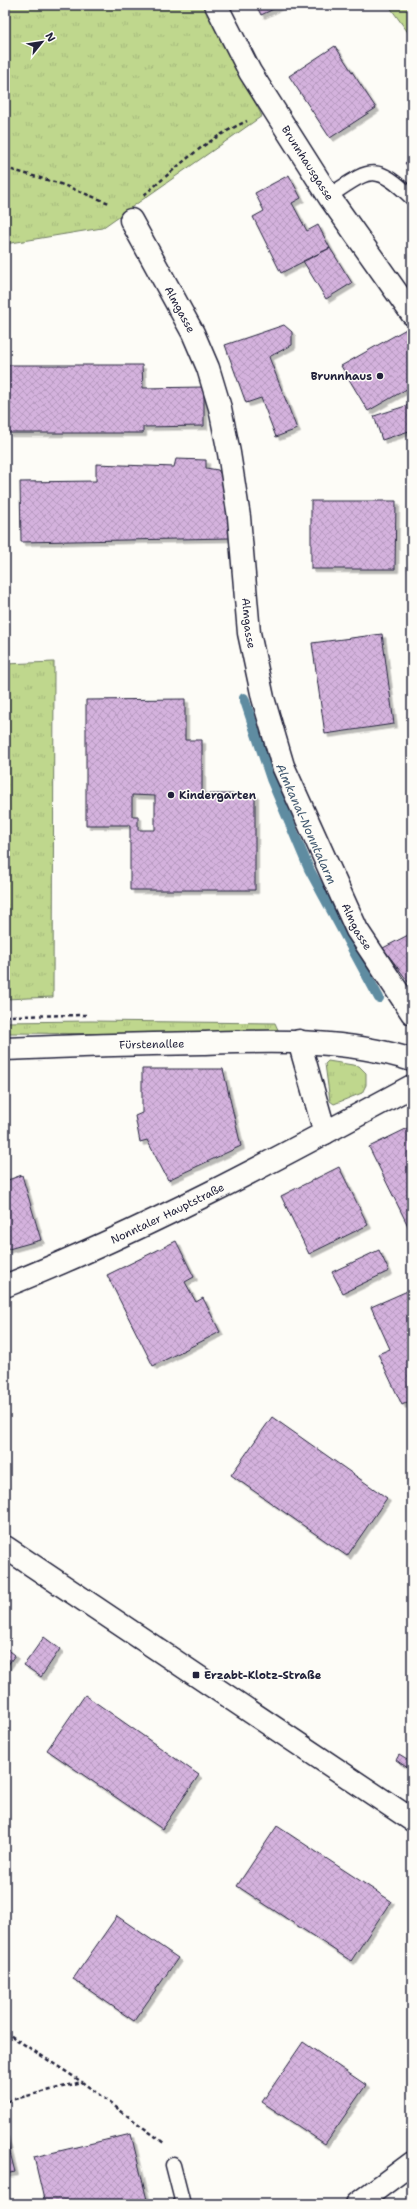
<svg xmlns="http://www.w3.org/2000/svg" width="417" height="2209" viewBox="0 0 417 2209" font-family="'Shantell Sans',sans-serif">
<defs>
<pattern id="grass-tufts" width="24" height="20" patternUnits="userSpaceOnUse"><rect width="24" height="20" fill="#bfd78d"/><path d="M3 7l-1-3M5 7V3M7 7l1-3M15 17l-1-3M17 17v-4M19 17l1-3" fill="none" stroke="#a4b87b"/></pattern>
<pattern id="forest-firs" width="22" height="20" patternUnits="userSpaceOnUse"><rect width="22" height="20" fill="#bfd78d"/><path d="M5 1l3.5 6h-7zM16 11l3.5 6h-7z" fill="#a4b87b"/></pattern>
<pattern id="building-cross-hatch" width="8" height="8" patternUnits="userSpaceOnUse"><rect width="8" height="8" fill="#d4b2dd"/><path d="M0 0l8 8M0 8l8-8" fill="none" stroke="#b699bf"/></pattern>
<filter id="shadow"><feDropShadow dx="3.5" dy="3.5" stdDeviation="0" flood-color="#0004"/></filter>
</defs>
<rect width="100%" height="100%" fill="#fdfcf7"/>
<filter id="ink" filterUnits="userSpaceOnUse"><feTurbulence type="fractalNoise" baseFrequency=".025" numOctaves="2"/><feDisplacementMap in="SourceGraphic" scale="8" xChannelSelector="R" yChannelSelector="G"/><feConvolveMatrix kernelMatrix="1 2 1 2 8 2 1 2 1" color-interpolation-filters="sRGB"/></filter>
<g filter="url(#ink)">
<path fill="url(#grass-tufts)" stroke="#707c64" d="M5 5H205L262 116 102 228 5 244Z
M54 662 53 997 5 999V664Z
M90 1021 275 1023 279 1032 270 1035 5 1033V1022Z
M328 1061 359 1066 366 1073V1085L362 1093 334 1104 330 1101 325 1064Z"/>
<path fill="url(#forest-firs)" stroke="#707c64" d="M389 5H412V38L392 10Z"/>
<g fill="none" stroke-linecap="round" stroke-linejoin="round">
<path stroke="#5e8ca1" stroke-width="10" d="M244 698 271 779 309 869 379 998"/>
</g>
<path fill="url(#building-cross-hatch)" stroke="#22223b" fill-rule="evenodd" filter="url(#shadow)" d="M256 5H282L261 15Z
M335 46 376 108 330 138 289 76Z
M412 158V172L405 163Z
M289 175 301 198 292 203 307 231 318 225 330 248 281 273 253 217 264 211 255 193Z
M330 248 352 283 326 299 303 261Z
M284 325 292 332V345L269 357 297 429 276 437 261 398 246 403 225 345Z
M408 328 412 335V386L368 411 341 366Z
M8 365H142L143 388 204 387V426L143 427V433H8Z
M412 404V430L382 440 374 416Z
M176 459 206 460V468L218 470 226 482 230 538 21 542 20 482 96 481V464L174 467Z
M311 501H396L395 569H311Z
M382 634 394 724 325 734 312 643Z
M185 699V740H202V794H255V890H130V825H86V700ZM132 795 155 796V830H138V816H132Z
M412 933V987L383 948Z
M142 1069H223L241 1146 168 1180 147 1140 140 1142 135 1116 142 1113Z
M412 1126V1234L369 1147Z
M339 1167 368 1225 309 1254 281 1196Z
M22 1175 41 1240 5 1250V1181Z
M176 1241 194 1277 185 1282 196 1302 203 1298 220 1332 153 1366 107 1275Z
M379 1250 389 1271 343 1293 332 1272Z
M412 1289V1400L402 1405 378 1354 390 1349 371 1307Z
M272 1417 387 1498 347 1556 231 1475Z
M44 1637 60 1649 41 1677 24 1665Z
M5 1647 15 1655 5 1669Z
M85 1695 199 1775 162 1829 47 1750Z
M399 1755 412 1763V1771L396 1760Z
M277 1826 391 1901 351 1961 237 1886Z
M117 1916 178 1958 134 2021 73 1979Z
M303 2042 366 2085 325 2144 262 2102Z
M5 2133 15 2172 5 2174Z
M131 2134 148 2204H45L34 2157Z"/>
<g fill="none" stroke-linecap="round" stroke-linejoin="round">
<defs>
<path id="service" d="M329 196C369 170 374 161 412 198
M173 2165 183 2204"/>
<g id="minor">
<path id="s1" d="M216 5 250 72 330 198 412 314"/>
<path id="s2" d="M131 220 193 333 208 368 220 408 229 453 239 517 249 633 263 698 283 766 357 930 412 1013"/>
<path d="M299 1041 325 1133"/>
<path id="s3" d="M5 1049C71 1046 136 1044 202 1043 273 1041 344 1038 412 1060"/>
<path id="s4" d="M5 1286C146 1230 279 1158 412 1086"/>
<path d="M357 2204 412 2163"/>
</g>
<path id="secondary" d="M5 1547 412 1820"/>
</defs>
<use href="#service" stroke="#22223b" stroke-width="17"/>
<use href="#minor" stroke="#22223b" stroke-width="25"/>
<use href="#secondary" stroke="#22223b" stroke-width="25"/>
<path stroke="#22223b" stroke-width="2.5" stroke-dasharray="4 3" stroke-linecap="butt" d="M5 168 58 183 109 203
M144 195C180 165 203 141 247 121
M5 1016 88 1015
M5 2032 82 2082 164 2143
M7 2101 82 2082"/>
<use href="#service" stroke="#fdfcf7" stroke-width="14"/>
<use href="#minor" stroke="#fdfcf7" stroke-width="22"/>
<use href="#secondary" stroke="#fdfcf7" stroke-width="22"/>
</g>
</g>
<g fill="#22223b" stroke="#fdfcf7" stroke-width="1.5">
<circle cx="380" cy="376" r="4"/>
<circle cx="171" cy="795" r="4"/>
<rect x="192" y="1671" width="8" height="8" rx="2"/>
</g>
<g text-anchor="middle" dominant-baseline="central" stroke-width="3" stroke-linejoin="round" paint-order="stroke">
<g font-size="11" fill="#22223b" stroke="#fdfcf7">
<text stroke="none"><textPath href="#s1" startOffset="183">Brunnhausgasse</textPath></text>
<text stroke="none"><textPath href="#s2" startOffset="102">Almgasse</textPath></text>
<text stroke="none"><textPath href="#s2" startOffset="426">Almgasse</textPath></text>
<text stroke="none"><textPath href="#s2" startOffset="750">Almgasse</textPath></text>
<text stroke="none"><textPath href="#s3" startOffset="147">Fürstenallee</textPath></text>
<text stroke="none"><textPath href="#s4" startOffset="178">Nonntaler Hauptstraße</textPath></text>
</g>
<g font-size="11" font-weight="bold" fill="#22223b" stroke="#fdfcf7" text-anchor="start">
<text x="372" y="376" text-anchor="end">Brunnhaus</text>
<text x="179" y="795">Kindergarten</text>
<text x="204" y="1675">Erzabt-Klotz-Straße</text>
</g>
<g font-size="12" font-style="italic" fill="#40576e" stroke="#fdfcf7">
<text transform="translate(306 824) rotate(66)">Almkanal-Nonntalarm</text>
</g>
</g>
<rect width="417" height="2209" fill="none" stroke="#fdfcf7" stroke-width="20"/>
<rect x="10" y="10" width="397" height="2189" fill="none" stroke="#22223b" stroke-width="1.5" filter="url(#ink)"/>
<g transform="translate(42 42) rotate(60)" stroke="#fdfcf7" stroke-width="3" paint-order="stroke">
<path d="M0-3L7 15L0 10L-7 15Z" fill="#22223b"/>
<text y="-6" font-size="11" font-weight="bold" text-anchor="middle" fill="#22223b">N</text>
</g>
</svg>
